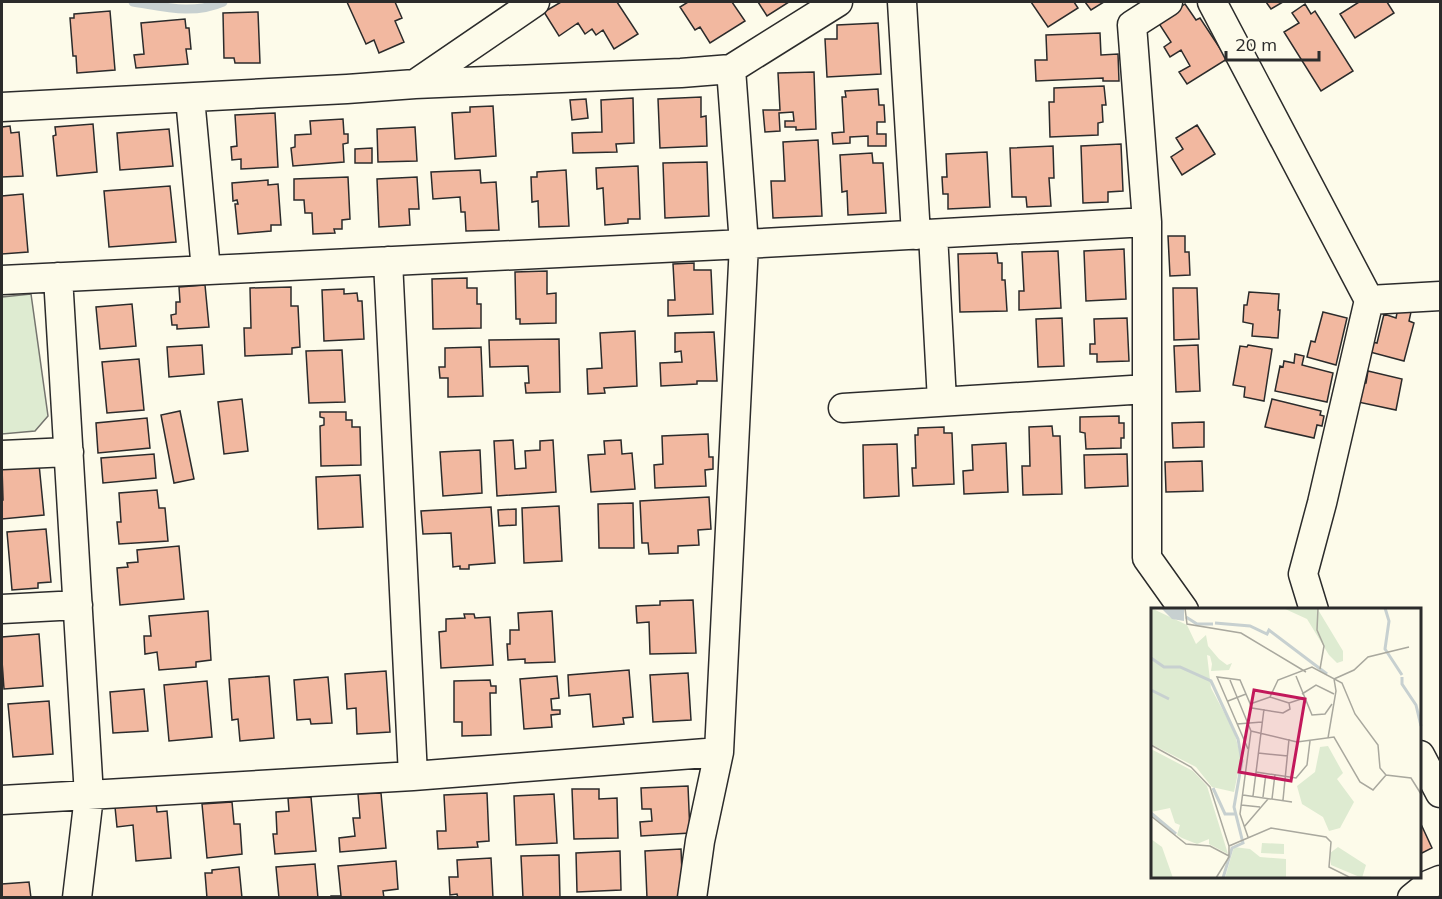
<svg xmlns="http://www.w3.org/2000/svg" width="1442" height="899" viewBox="0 0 1442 899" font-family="Mulish,sans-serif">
<rect width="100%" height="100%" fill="#fdfbea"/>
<path fill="#deebd1" stroke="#74746e" stroke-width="1.5" d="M31 294 48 416 35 431 2 434V297Z"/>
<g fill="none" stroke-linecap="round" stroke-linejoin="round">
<path stroke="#c7d0d0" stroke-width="9" d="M133 2C165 7 193 15 223 2"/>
</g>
<path fill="#f2b8a0" stroke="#2b2b2b" stroke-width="1.5" d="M347 2H395L402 18 395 21 404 42 379 53 374 40 366 44Z
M561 2H617L638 34 614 49 603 30 596 35 592 29 585 34 578 23 559 36 544 12Z
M688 2H732L745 21 710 43 700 27 695 30 680 7Z
M758 2H789L767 16Z
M1031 2H1074L1078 8 1048 27Z
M1085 2H1104L1091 10Z
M1266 2H1283L1271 9Z
M1359 2H1387L1394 13 1355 38 1340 14Z
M1185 4 1196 20 1200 18 1227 59 1187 84 1179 72 1190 66 1181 50 1170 57 1164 47 1171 42 1158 22Z
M1305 4 1311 14 1315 11 1353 71 1321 91 1284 32 1299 23 1292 13Z
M110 11 115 70 77 73 76 56H73L70 18H74V14Z
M258 12 260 63H235L234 58H224L223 13Z
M185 19 186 28H189L191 49H186L188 64 136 68 134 55 144 54 141 23Z
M878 23 881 74 827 77 825 39H837V25Z
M1100 33 1101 55 1118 54 1119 81H1103V78L1036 81 1035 60H1047L1046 35Z
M814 72 816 129 796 130V127H785V121H794L793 112 779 113 780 131 765 132 763 110H780L778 73Z
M1104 86 1106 105H1102L1103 122 1098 123V135L1050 137 1049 102H1054V88Z
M878 89 879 105H884L885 122H877V134H886V146H868V136L850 137V143L833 144 832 133 844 132 842 97H846L845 91Z
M701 97V117L706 116 707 146 660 148 658 99Z
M633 98 634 143 616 144 617 152 573 153 572 133 602 132 601 100Z
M586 99 588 118 572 120 570 100Z
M493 106 496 156 455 159 452 113 470 112V107Z
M275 113 278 167 241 169V159L232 160 231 147 237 146 235 115Z
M343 119 344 134H348V143L343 144 344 162 293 166 291 148 295 147V135L311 134 310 121Z
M93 124 97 172 57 176 53 136 56 135 55 127Z
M1197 125 1215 154 1182 175 1171 157 1183 149 1176 138Z
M10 126 11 133 19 132 23 176 2 177V127Z
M415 127 417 161 378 162 377 129Z
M169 129 173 166 120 170 117 133Z
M818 140 822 216 773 218 771 181H785L783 142Z
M1121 144 1123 191 1108 192V202L1083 203 1081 146Z
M1053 146 1054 178H1049L1051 206 1027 207 1026 197H1012L1010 148Z
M372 148V163H355V149Z
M987 152 990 207 948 209V194H943L942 177H947L946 154Z
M872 153 873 163H883L886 213 848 215 847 191 842 192 840 155Z
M707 162 709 216 665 218 663 163Z
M638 166 640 219H628V223L605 225 603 188 597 189 596 168Z
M480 170 481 183 496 182 499 230 466 231 465 212H461L460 197 433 199 431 172Z
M566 170 569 226 539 227 538 201 532 202 531 177H537V172Z
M348 177 350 219 342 220V229H334L335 233 313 234 312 213H305L304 200H294V179Z
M417 177 419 209H409L410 225 379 227 377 179Z
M268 180V185L278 184 281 225H271V231L238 234 235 204H238L237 200 233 201 232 183Z
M170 186 176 242 109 247 104 191Z
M23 194 28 252 2 254V196Z
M1168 236H1185V252H1189L1190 275 1170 276Z
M1124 249 1126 299 1086 301 1084 251Z
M1058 251 1061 308 1019 310V291H1024L1022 252Z
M997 253 998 263H1002V280H1005L1007 311 960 312 958 254Z
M694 263V270H711L713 314 668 316V300H675L673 264Z
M547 271V294L556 293V323L520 324V319H516L515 272Z
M467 278V288H477V304H481V328L433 329 432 279Z
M205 285 209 327 177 329V325H172L171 315 176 314V302H180L179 287Z
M291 287V306H298L300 347 292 348V354L245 356 244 328H251L250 288Z
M1173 288H1197L1199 339 1174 340Z
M344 289V294L357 293 358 301H362L364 339 324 341 322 290Z
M1249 292 1279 294 1278 310H1280L1278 338 1252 336 1253 324 1243 322 1244 305H1247Z
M132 304 136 346 100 349 96 307Z
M1398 308 1411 312 1409 321 1414 323 1404 361 1370 352 1372 342 1377 343 1384 314 1396 318Z
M1323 312 1347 318 1336 365 1307 357 1311 341 1315 342Z
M1062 318 1064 366 1038 367 1036 319Z
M1127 318 1129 361 1097 362V354H1090V344H1095L1094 319Z
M635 331 637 386 604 388 605 393 588 394 587 369 602 368 600 333Z
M714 332 717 381H697V384L661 386 660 363 682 362 681 351 675 352V333Z
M559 339 560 392 526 393 525 383H529L528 366 490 367 489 340Z
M202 345 204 374 169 377 167 347Z
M1198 345 1200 391 1176 392 1174 346Z
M1248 345 1272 349 1264 401 1244 397 1245 387 1233 385 1240 346 1247 347Z
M481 347 483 396 448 397V378H440L439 367H445V348Z
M342 350 345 402 309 403 306 351Z
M1295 354 1304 356 1302 365 1333 373 1327 402 1275 391 1280 366 1283 367 1284 361 1294 363Z
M139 359 144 410 107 413 102 362Z
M1368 371 1402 379 1396 410 1358 402 1362 383H1366Z
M242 399 248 451 224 454 218 402Z
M1272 399 1321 411 1320 415 1324 416 1322 426 1317 425 1314 438 1265 427Z
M180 411 194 479 174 483 161 415Z
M320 412H346V420H352V427H360L361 465 321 466 320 426 324 425V418L320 417Z
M1119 416V423H1124V438H1121V448L1086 449 1085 433 1080 432V417Z
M147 418 150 448 98 453 96 423Z
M1204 422V447L1173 448 1172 423Z
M1052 426 1053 436H1060L1062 494 1023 495 1022 466H1030L1029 427Z
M944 427V433H952L954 484 913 486 912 468H916L915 435H918V428Z
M708 434 709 457H713V469L705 470 706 486 655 488 654 465 663 464 662 436Z
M513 440 515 469 526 468 525 451 540 450V441L553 440 556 492 497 496 494 441Z
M621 440 622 454 632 453 635 489 591 492 588 455 605 454 604 441Z
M1006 443 1008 492 964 494 963 471 973 470 972 445Z
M897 444 899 496 864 498 863 445Z
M480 450 482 493 443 496 440 452Z
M154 454 156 478 103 483 101 458Z
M1127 454 1128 486 1085 488 1084 455Z
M1202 461 1203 491 1166 492 1165 462Z
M39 464 44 515 2 519V500H3L2 467Z
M360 475 363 527 318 529 316 477Z
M157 490 159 508H165L168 541 119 544 117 522H121L119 493Z
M709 497 711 529 698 530 699 545 678 546V553L649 554 648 543H642L640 501Z
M633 503 634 548H599L598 504Z
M559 506 562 561 524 563 522 508Z
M491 507 495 563 469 565V569H460V566L453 567 451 533 423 534 421 511Z
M516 509V525L499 526 498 510Z
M46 529 51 582 38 583V588L12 590 7 532Z
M179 546 184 599 120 605 117 568 128 567 127 563 138 562 137 550Z
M693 600 696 653 650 654 649 622 637 623 636 606 660 605V601Z
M208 611 211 660 196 662V667L159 670 157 652 145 654 144 636H151L149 616Z
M552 611 555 662 525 663V659L508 660 507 644H510V630H519L518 613Z
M464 614H474L475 618 490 617 493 665 441 668 439 632 446 631V619L465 618Z
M39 634 43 686 4 689 2 661V637Z
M629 670 633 717 623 718 624 724 593 727 590 694 569 696 568 675Z
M386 671 390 732 357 734 356 708 347 709 345 674Z
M688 673 691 720 653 722 650 675Z
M269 676 274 738 240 741 238 719 232 720 229 679Z
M557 676 559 698 551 699 552 710H560V714L551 715 552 727 524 729 520 679Z
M328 677 332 723 311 724 310 719 297 720 294 680Z
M490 680 491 686H496V693H490L491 735 462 736V722H454V681Z
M207 681 212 737 169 741 164 685Z
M144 689 148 731 113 733 110 692Z
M49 701 53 754 13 757 8 704Z
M688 786 690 833 641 836 640 822 652 821 651 809H642L641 788Z
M572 789H599V799L617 798 618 838 574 839Z
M381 793 386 848 340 852 339 838 355 836 353 818H360L358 794Z
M487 793 489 841 477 842 478 847 438 849 437 831H446L444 795Z
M554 794 557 843 516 845 514 796Z
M311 797 316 851 275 854 273 834H277L276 812 289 811 288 798Z
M232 802 234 824H240L242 854 207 858 202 804Z
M156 803 157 812 167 811 171 858 136 861 133 825 117 827 115 807Z
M1420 822 1432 848 1420 854Z
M681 849 683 898H647L645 851Z
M620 851 621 890 577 892 576 853Z
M559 855 560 898H523L521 856Z
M491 858 493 898H458L457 894 450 895 449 877H458L457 860Z
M396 861 398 889 383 891 384 898H331V896H341L338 866Z
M315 864 318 898H279L276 867Z
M239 867 242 898H207L205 873H212V870Z
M29 882 31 898H2V884Z"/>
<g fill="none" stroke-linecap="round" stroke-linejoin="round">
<defs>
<path id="street" d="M902 2 916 235
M1168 2 1132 25 1147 222V558L1184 610
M1212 2 1369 300 1322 503 1303 574 1314 610
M415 84 535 2
M190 98 206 270
M2 107 347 89 415 84 681 73 731 69 838 2
M933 234 942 401
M388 261 413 776
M58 277 89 796 77 898
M2 280 744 244 1147 222
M1369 300 1440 296
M843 408 1147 389
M2 455 69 452
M2 609 78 605
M1420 755 1440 793
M2 800 413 776 719 752
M692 898 700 841 719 752 744 244 731 69
M1412 898 1428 885 1440 880"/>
</defs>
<use href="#street" stroke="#2b2b2b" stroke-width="31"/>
<use href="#street" stroke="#fdfbea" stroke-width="28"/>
</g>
<g transform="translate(1151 608)">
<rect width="270" height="270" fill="#fdfbea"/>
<path d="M0 0 36 17 45 36 55 27 57 38 68 51 76 57 81 55 78 62 60 63 61 56 59 48 56 47 60 80 83 123 90 150 83 184 61 179 45 159 0 136ZM132 0H166L192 43V53L186 55 178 47 156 11ZM177 138 192 165 186 171 203 194 189 220 178 223 172 209 151 196 146 178 164 164 169 139ZM0 141 42 163 56 178 77 246 58 236V231L46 236 31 230 26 227 29 217 24 215 19 200 0 204ZM0 231 11 239 22 270H0ZM111 235 133 236V246L110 245ZM83 239 99 241 109 249 135 251V270H74ZM187 239 215 257 211 270 180 257 179 245Z" fill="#deebd1"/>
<path d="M10 0H33V13L21 11Z" fill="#c7d0d0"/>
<path fill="none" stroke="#c7d0d0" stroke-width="3" d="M234 0 238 13 234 41 251 67M35 9 46 16H62M64 15 99 18 116 26 118 22 176 66M0 50 13 59H29L60 73 87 131 91 153 83 199 92 235 81 240 72 270M251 69V76L265 97 270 118M0 82 18 91M62 180 74 206H84M0 205 25 226"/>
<path fill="none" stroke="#a9a89e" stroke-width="1.5" d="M34 0 36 16 90 25 155 64M167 0 166 22 173 38 169 61M145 68 161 107 174 106 181 96M183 71 203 62 217 49 258 39M79 72 100 123 89 206 97 229M151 86 165 77 183 86M119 89 127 72 161 59 191 75 204 106 227 137 229 160 235 167 260 170 270 186M77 93 95 86M99 96 119 89 138 95M86 116 111 114M100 123 146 134 183 129 209 174 222 182 235 167M177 130 185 83 183 71M0 137 40 159 59 179 78 238V249L65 270M97 141 66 69 89 72 101 100 132 105 139 101 138 95 153 90M107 145 137 148M105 164 145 170 156 157 159 133M92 187 141 194M102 188 113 101M112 189 115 165M121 191 124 166M132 192 138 131M90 197 109 199M0 208 35 236 59 238 78 248M93 219 117 191M78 238 120 220 175 229 180 234 178 259 198 269 229 270"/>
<path fill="#c2185b" fill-opacity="0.15" stroke="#c2185b" stroke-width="3" d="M103 82 154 91 140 173 88 164Z"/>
<rect width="270" height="270" fill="none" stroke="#2b2b2b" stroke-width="3"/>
</g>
<rect width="1442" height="899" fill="none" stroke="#2b2b2b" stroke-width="6"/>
<path d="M1226 51v9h93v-9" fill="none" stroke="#2b2b2b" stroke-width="3"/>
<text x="1235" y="51" font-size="18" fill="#2b2b2b" stroke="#fdfbea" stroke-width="4.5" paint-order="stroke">20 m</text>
</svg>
